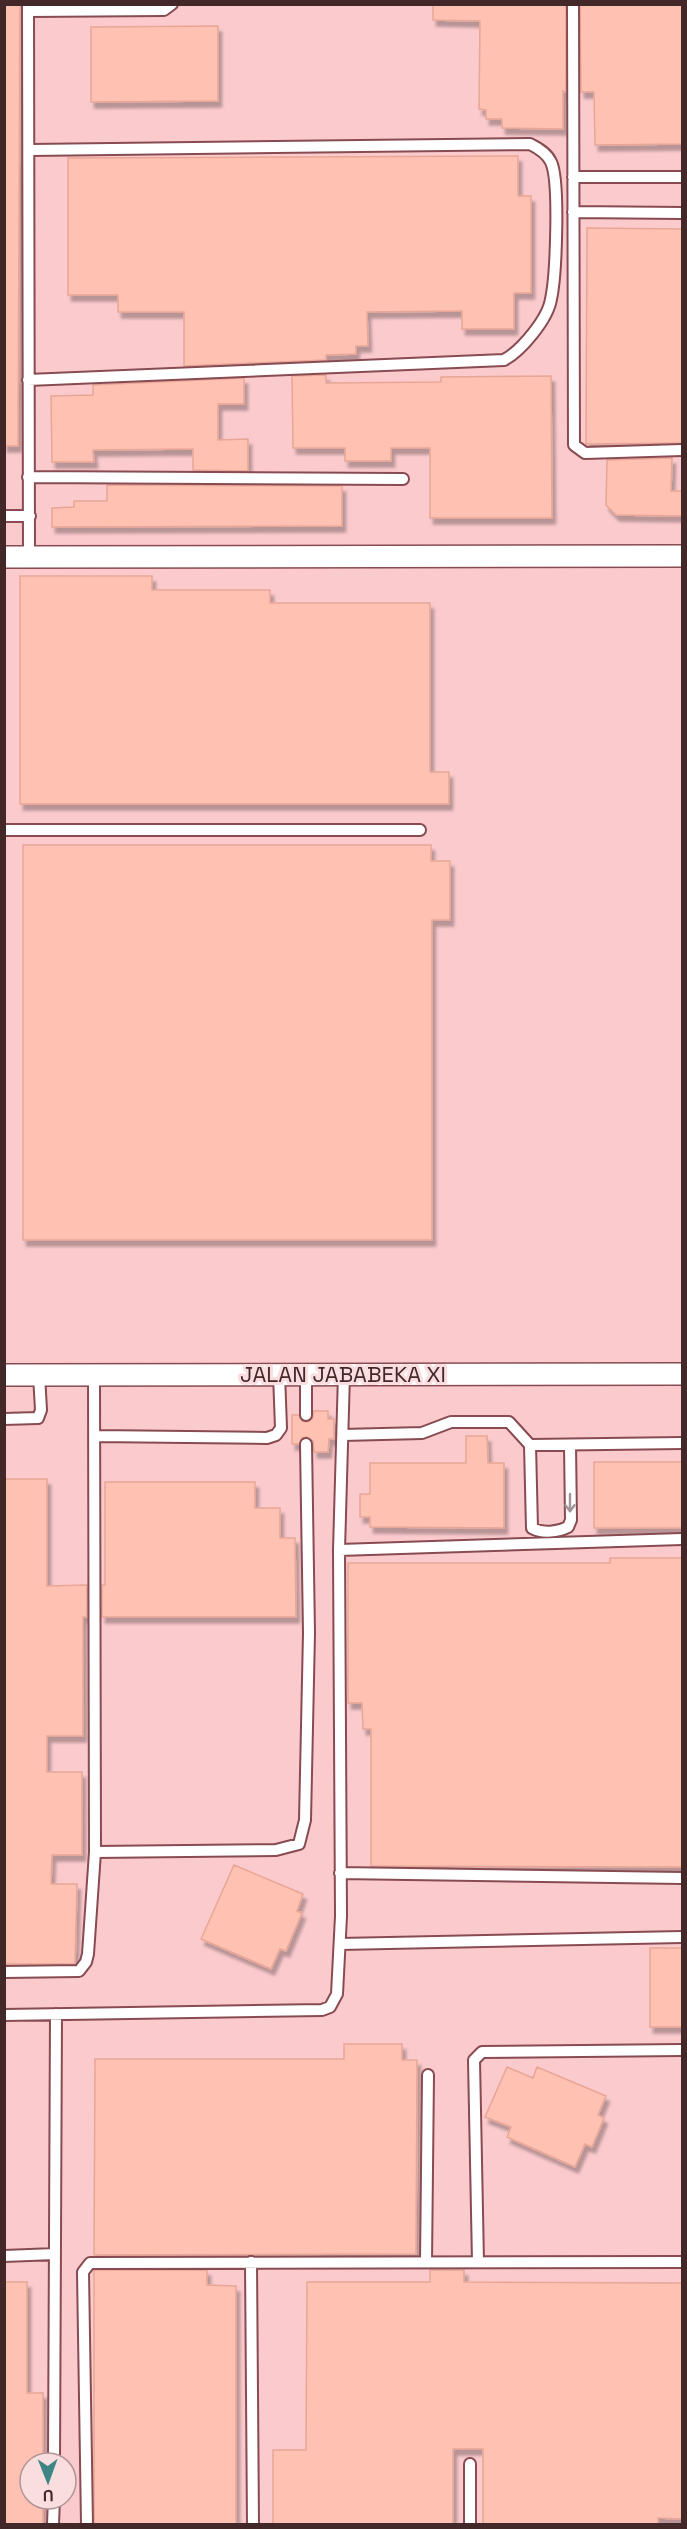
<svg xmlns="http://www.w3.org/2000/svg" width="687" height="2529" viewBox="0 0 687 2529" font-family="'Space Grotesk',sans-serif">
<defs>
<filter id="shadow"><feDropShadow dx="3.5" dy="6" stdDeviation="1.5" flood-color="#0004"/></filter>
</defs>
<rect width="100%" height="100%" fill="#faddde"/>
<path fill="#fbcacd" fill-rule="evenodd" d="M5 5H682V2524H5ZM30 2463H66V2499H30Z"/>
<path fill="#fec1b2" stroke="#e8a696" stroke-width="1.5" filter="url(#shadow)" d="M4 4H20L18 446H4Z
M433 4H566V92L563 91V129L502 128V119H486V110L479 109 480 21 433 20Z
M580 4H682V144L595 145 594 92H581Z
M218 26V101L91 102V27Z
M518 156V196H531V293H514V329H462V311L367 312 368 346H356V354L326 355V360L184 366V312H118V295H68V158Z
M587 228 682 229V443L586 444Z
M326 375V383L441 382V377L551 376 552 518H430V448H391V461H345V448H293L292 376Z
M244 378V404H218V440L248 439V471L193 470V449L93 450 94 462H52L51 396 93 395V385Z
M672 458 671 491H682V516L616 515 606 505 607 460Z
M107 485 342 486V526L52 527V508L74 507V501H107Z
M20 576H152V590H270V603H430V772H449V804H20Z
M23 845H431V861H450V920H432V1240H23Z
M314 1411H328V1419H334V1439H329L328 1452H314L313 1441 306 1437 302 1438 299 1444H292V1415H299L302 1421 307 1422 312 1419Z
M466 1436H487L488 1463H504V1528L370 1527V1517H360V1494H370V1463H466Z
M594 1462H682V1528H594Z
M4 1479H47V1586L87 1585V1617H83V1736H47V1772H82V1855H52L51 1884H77L75 1964H4Z
M105 1482H255V1508H280V1538H295L296 1617H102V1585H105Z
M610 1558H682V1867L371 1866V1729H363L362 1703H348V1563H610Z
M234 1865 303 1894 297 1911 302 1913 286 1951 280 1949 271 1969 201 1939Z
M650 1948H682V2027H650Z
M344 2044H402V2060H417L416 2254 94 2255 95 2059H344Z
M507 2067 533 2078 537 2067 606 2096 598 2115 604 2118 592 2147 585 2144 575 2167 507 2137 511 2127 485 2117Z
M94 2270H207V2285L236 2286V2524H94Z
M430 2270H464V2282L682 2283V2519L658 2518V2524H483V2449H453V2524H273V2450H306L307 2282H430Z
M4 2282H27V2393H43V2463H30V2499H43V2524H4Z"/>
<g fill="none" stroke-linecap="round" stroke-linejoin="round">
<defs>
<path id="lane" d="M28 4 29 556
M573 4 574 445 585 453 682 450
M28 11 164 10 172 4
M573 177H682
M573 212 682 213
M28 380 504 360C521 351 548 319 551 299 556 276 560 181 551 162 547 153 538 148 530 144L30 150
M28 477 403 479
M4 516H30
M4 830H420
M306 1374V1415
M4 1419 38 1418 41 1410 39 1375
M343 1435 422 1433 451 1422H509L530 1445 682 1443
M96 1436 267 1438 276 1435 281 1428 279 1374
M530 1445 532 1528C543 1534 558 1532 568 1527L571 1520 570 1445
M339 1550 682 1539
M95 1852 276 1850 299 1844 305 1820 309 1633 306 1444
M340 1873 682 1878
M340 1944 682 1937
M4 1972 79 1971 86 1962 88 1954 95 1852 94 1375
M4 2015 322 2010 330 2007 337 1994 341 1916 339 1550 344 1374
M4 2256 55 2254
M251 2262 253 2524
M426 2262 428 2075
M478 2262 474 2060 482 2052 682 2050
M54 2463 56 2014
M53 2524 54 2499
M87 2524 83 2272 90 2263 682 2262
M470 2524V2464"/>
<path id="street" d="M4 557 682 556
M4 1375 682 1374"/>
</defs>
<use href="#lane" stroke="#874b51" stroke-width="14"/>
<use href="#street" stroke="#874b51" stroke-width="24"/>
<use href="#lane" stroke="#fff" stroke-width="10"/>
<use href="#street" stroke="#fff" stroke-width="21"/>
</g>
<defs><path id="oneway-shaft" d="M-6 0H5M1.5-3L5.5 0L1.5 3" fill="none" stroke-width="1.6" stroke-linecap="round" stroke-linejoin="round" transform="scale(1.5)"/></defs>
<use stroke="#a19494" href="#oneway-shaft" transform="translate(570 1503) rotate(90)"/>
<g text-anchor="middle" dominant-baseline="central" stroke-width="6" stroke-linejoin="round" paint-order="stroke">
<g font-size="22" fill="#43282a" stroke="#faddde">
<text x="343" y="1374">JALAN JABABEKA XI</text>
</g>
</g>
<rect width="687" height="2529" fill="none" stroke="#43282a" stroke-width="12"/>
<g transform="translate(48 2481) rotate(179)"><circle r="28" fill="#faddde" stroke="#b19596" stroke-width="1.5"/>
<path d="M0-4.5L10 22L0 15L-10 22Z" fill="#3d8685"/>
<text y="-9" font-size="16" font-weight="bold" text-anchor="middle" fill="#43282a">U</text>
</g>
</svg>
